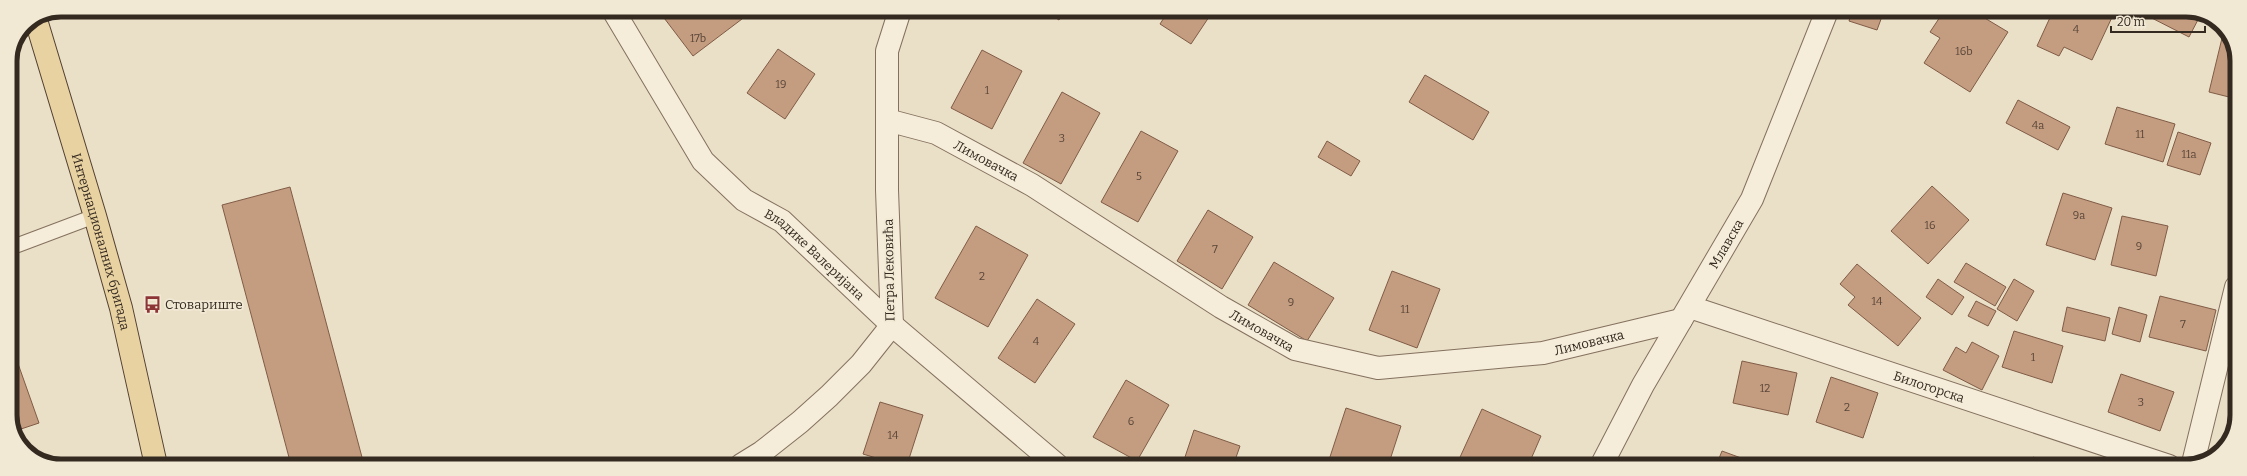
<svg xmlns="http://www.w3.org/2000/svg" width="2247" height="476" viewBox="0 0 2247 476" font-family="Bitter,serif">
<rect width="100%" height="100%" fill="#eadfc7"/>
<path fill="#c49c80" stroke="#805c46" d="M658 10H736L742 19 693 56Z
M1043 10H1065L1059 20Z
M1169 10 1213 11 1191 44 1160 24Z
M1852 11H1884L1877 30 1849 21Z
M1944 11H1973L2008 32 1970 92 1924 63 1940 38 1930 32Z
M2053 11H2109L2114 13 2092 60 2064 47 2059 56 2037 46Z
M2138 11H2196L2201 14 2189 37Z
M2223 34 2228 35 2237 58V99L2209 92Z
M778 49 815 74 785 119 747 93Z
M982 50 1022 71 992 129 951 108Z
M1425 75 1489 112 1473 140 1409 102Z
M1062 92 1100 113 1061 184 1023 163Z
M2018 100 2070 127 2058 150 2006 123Z
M2117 107 2175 124 2163 162 2105 144Z
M1141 131 1178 151 1138 222 1101 202Z
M2178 132 2211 143 2200 175 2167 165Z
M1327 141 1360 161 1351 176 1318 157Z
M1932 186 1969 220 1928 264 1891 231Z
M290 187 363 461 347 465H291L222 205Z
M2063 193 2112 208 2095 260 2046 245Z
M1208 210 1253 237 1222 289 1177 261Z
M2122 216 2168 226 2156 276 2111 265Z
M976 226 1028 255 988 327 935 298Z
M1274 262 1334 298 1307 341 1248 305Z
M1966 263 2006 287 1995 306 1954 282Z
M1857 264 1921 318 1898 346 1848 305 1855 297 1840 284Z
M1392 271 1440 289 1417 348 1369 330Z
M1938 279 1964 297 1952 315 1926 297Z
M2014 279 2034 291 2017 321 1997 309Z
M2160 296 2216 310 2206 351 2149 337Z
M1037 299 1075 324 1035 383 998 358Z
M1976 301 1996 311 1988 326 1968 316Z
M2067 307 2110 318 2105 341 2062 331Z
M2119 307 2147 315 2140 342 2112 334Z
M2014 331 2063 346 2052 383 2002 367Z
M10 341 39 423 15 431 10 421Z
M1972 342 1999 356 1982 390 1943 370 1956 347 1966 353Z
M1742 361 1797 373 1788 415 1733 403Z
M2121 374 2174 392 2160 431 2108 412Z
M1831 377 1878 393 1863 438 1816 422Z
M1126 380 1169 405 1137 461 1093 437Z
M880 402 923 415 907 465H899L863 454Z
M1346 408 1401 426 1388 466H1327Z
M1482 409 1541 436 1528 466H1456Z
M1194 430 1240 446 1233 466H1182Z
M1722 451 1763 466H1716Z
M2033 457 2053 466H2029Z
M2014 459 2029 466H2011Z"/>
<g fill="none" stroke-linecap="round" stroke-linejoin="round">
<defs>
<path id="service" d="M10 248 95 216"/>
<g id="minor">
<path id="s1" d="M613 10 703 161 744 200 782 221 892 325 1057 465"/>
<path id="s2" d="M887 120 936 133 1032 185 1221 307 1295 349 1378 368 1543 353 1681 320"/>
<path id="s3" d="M1690 307 2169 466"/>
<path d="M2193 463 2236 287"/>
<path d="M741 465 762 452 800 422 829 396 861 364 892 325 887 190V51L900 10"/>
<path id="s4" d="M1601 466 1643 385 1752 199 1827 11"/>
</g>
<g id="primary">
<path id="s5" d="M36 20 95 216 121 308 156 465"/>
</g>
</defs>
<use href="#service" stroke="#83715e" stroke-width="16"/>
<use href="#minor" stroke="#83715e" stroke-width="24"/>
<use href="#primary" stroke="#524032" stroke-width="24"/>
<use href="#service" stroke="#f5ecd9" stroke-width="14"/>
<use href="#minor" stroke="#f5ecd9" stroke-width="22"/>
<use href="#primary" stroke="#e9d2a2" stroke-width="22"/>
</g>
<defs>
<symbol id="bus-bare" viewBox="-9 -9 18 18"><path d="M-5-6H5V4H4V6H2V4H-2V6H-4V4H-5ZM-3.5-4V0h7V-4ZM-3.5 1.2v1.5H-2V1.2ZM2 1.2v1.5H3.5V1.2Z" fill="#8c3436" stroke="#f2e9d5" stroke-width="2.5" paint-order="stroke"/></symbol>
</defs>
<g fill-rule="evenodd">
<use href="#bus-bare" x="140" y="292" width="25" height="25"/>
</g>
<g text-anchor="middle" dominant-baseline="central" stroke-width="3.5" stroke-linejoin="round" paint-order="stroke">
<g font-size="11" fill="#594638">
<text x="2076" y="29">4</text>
<text x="698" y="38">17b</text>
<text x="1964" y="51">16b</text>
<text x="781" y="84">19</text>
<text x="987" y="90">1</text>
<text x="2038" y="125">4a</text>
<text x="2140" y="134">11</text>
<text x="1062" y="138">3</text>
<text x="2189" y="154">11a</text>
<text x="1139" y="176">5</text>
<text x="2079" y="215">9a</text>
<text x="1930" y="225">16</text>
<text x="2139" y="246">9</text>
<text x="1215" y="249">7</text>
<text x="982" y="276">2</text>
<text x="1877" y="301">14</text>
<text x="1291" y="302">9</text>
<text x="1405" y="309">11</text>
<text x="2183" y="324">7</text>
<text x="1036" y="341">4</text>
<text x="2033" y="357">1</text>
<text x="1765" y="388">12</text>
<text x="2141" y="402">3</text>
<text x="1847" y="407">2</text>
<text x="1131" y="421">6</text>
<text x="893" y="435">14</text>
</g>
<g font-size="13" fill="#352a20" stroke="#f2e9d5">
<text stroke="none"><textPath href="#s2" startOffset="108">Лимовачка</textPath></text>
<text stroke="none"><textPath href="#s5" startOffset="231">Интернационалних бригада</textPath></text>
<text stroke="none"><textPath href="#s4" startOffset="255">Млавска</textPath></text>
<text stroke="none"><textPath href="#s1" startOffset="322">Владике Валеријана</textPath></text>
<text transform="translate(889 270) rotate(-91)">Петра Лековића</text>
<text stroke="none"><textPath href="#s2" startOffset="432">Лимовачка</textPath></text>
<text stroke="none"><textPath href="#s2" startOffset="768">Лимовачка</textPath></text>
<text stroke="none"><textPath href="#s3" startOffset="252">Билогорска</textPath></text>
</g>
<g font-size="13" fill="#352a20" stroke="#f2e9d5" text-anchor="start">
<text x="165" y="304">Стовариште</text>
</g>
</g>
<path d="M0 0H2247V476H0ZM61 17H2186A44 44 0 0 1 2230 61V415A44 44 0 0 1 2186 459H61A44 44 0 0 1 17 415V61A44 44 0 0 1 61 17Z" fill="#f2e9d5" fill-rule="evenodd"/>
<path fill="none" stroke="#352a20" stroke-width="5" d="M61 17H2186A44 44 0 0 1 2230 61V415A44 44 0 0 1 2186 459H61A44 44 0 0 1 17 415V61A44 44 0 0 1 61 17Z"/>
<path d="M2111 26v6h94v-6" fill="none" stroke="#352a20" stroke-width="2"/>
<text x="2117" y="26" font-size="12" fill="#352a20" stroke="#f2e9d5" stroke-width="3" paint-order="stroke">20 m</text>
</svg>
